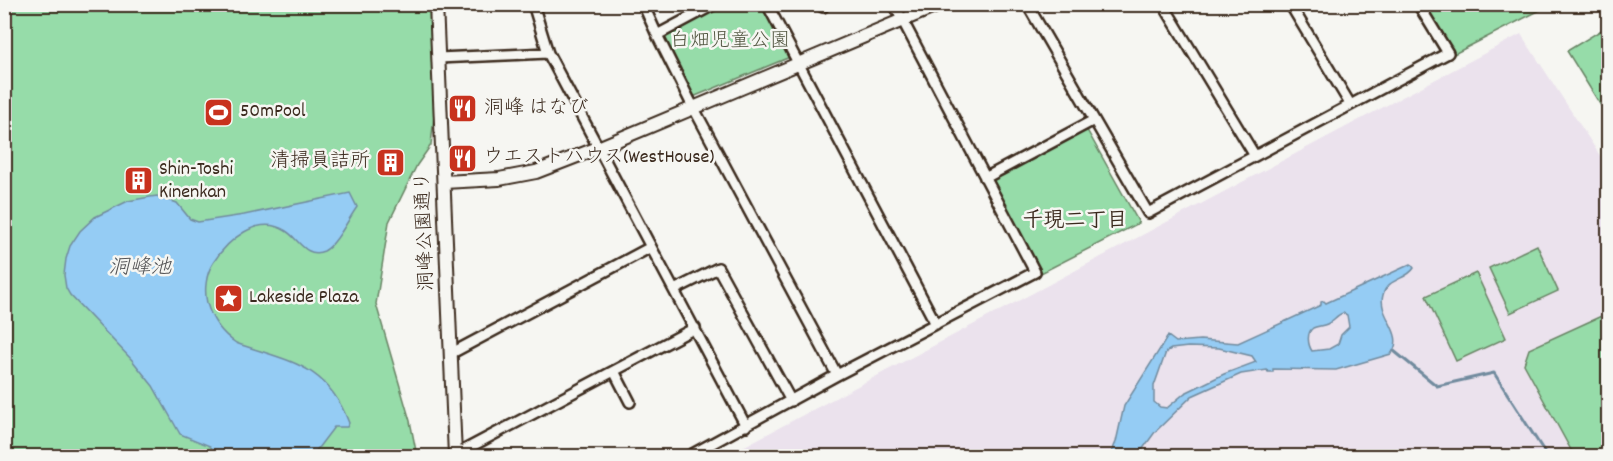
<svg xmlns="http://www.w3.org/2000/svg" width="1613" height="461" viewBox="0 0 1613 461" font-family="Dekko,'Klee One',sans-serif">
<rect width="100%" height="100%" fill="#f6f6f2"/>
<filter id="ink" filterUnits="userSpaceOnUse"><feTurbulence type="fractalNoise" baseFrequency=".0167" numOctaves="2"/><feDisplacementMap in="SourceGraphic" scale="12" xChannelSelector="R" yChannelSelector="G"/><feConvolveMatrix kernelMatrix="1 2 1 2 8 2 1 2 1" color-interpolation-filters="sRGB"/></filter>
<g filter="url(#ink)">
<path fill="#ebe2ed" d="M1521 34 1608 168V456H726Z"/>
<path fill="#96dca9" stroke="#688364" stroke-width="1.5" d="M4 5H431L435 106 431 145 417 165 389 222 376 304 410 421 417 456H5Z
M721 5H762L790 57 693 97 663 40 665 34Z
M1424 5H1550L1454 54Z
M1608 26V117L1567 51Z
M1087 130 1139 223 1041 273 992 184 994 178Z
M1537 245 1558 291 1510 313 1489 268Z
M1476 273 1506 338 1456 361 1426 296Z
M1608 313V456L1581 455 1571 450 1524 364 1529 349Z"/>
<path fill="#95ccf4" stroke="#718b9e" stroke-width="1.5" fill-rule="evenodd" d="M350 193 357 207C349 218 336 245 324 251 306 259 298 238 286 231 258 213 227 241 213 263 206 274 204 290 207 303 212 321 221 333 236 343 290 362 327 364 349 423L347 427H334L315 452V456H218L210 446 180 434 153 386 132 360 70 295 66 288 64 275 66 259 70 246 80 231 95 217 128 201 150 197 157 196 177 203 190 219 198 222 244 215Z
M1411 264 1414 268C1407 280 1387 278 1383 295 1377 316 1407 334 1391 354L1336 370 1273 369V372H1268L1267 370 1241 374 1192 396 1155 432 1142 450 1139 456H1110L1116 442 1124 406 1168 336 1176 342 1200 340 1238 343 1321 305V302L1324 301 1326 303ZM1343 313 1347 315 1349 327 1341 335 1338 344 1329 349 1312 351C1308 345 1306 333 1313 328 1317 326 1323 326 1327 324 1334 321 1336 315 1343 313ZM1188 347 1219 348 1252 356 1256 362 1224 374 1185 393 1167 408 1160 407 1154 402V386L1166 352 1171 349Z"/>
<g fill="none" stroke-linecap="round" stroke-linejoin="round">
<path stroke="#718b9e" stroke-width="3" d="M1394 351 1437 386 1494 373 1547 456"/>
<defs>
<path id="minor" d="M533 4 548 53 746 426
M643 4 657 35 690 101 837 375
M767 4 936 324
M822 4 823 7
M1027 4 1148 213 1448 53 1418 4
M1163 4 1255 156
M1290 4 1350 104
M657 35 715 4
M438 58 548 53
M985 178 1094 120
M674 290 718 268 791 401
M450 354 651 247
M614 371 630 402
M455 455 695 328
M689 456 837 375 1035 272 894 4"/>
<path id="tertiary" d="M436 4 455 456
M444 182 499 179 536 172 598 148 941 4"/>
</defs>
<use href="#minor" stroke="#3b2a1e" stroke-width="14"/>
<use href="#tertiary" stroke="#3b2a1e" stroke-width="16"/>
<use href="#minor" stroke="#f6f6f2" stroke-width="9"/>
<use href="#tertiary" stroke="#f6f6f2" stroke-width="12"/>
</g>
</g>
<defs>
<symbol id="restaurant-square" viewBox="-11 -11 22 22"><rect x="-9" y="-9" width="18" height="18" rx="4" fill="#c8321e" stroke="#f6f6f2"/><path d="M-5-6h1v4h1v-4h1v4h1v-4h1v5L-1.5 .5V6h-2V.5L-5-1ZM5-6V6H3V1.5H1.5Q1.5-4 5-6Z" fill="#fff"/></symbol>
<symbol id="stadium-square" viewBox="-11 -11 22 22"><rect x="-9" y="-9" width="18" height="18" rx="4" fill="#c8321e" stroke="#f6f6f2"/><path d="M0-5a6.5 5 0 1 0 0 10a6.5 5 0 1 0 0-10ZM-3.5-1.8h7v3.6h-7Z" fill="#fff"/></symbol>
<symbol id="building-square" viewBox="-11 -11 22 22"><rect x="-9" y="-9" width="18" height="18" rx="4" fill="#c8321e" stroke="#f6f6f2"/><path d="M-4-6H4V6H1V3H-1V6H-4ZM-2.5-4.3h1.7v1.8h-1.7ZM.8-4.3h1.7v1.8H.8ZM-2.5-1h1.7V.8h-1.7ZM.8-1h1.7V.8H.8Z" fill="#fff"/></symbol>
<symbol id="sight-square" viewBox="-11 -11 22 22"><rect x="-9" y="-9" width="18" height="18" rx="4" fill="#c8321e" stroke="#f6f6f2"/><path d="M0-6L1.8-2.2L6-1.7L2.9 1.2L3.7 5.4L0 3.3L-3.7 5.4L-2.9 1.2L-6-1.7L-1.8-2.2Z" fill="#fff"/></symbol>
</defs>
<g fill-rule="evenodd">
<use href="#restaurant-square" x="446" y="92" width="33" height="33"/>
<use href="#stadium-square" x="202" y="96" width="33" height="33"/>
<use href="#restaurant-square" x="446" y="142" width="33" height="33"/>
<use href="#building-square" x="374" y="146" width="33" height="33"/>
<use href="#building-square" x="122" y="164" width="33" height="33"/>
<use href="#sight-square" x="212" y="282" width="33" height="33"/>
</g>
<g text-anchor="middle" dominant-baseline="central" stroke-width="5" stroke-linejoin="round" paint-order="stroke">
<g font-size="20" fill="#525641" stroke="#f6f6f2">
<text x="730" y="42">白畑児童公園</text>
</g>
<g font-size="20" fill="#3b2a1e" stroke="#f6f6f2" text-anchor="start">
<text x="484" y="109">洞峰 はなび</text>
<text x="240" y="112">50mPool</text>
<text x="483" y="158">ウエストハウス(WestHouse)</text>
<text x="370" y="162" text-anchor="end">清掃員詰所</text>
<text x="159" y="170">Shin-Toshi<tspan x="159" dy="23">Kinenkan</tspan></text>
<text x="249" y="298">Lakeside Plaza</text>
</g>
<g font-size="20" fill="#3b2a1e" stroke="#f6f6f2">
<text transform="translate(426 231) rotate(-92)">洞峰公園通り</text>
</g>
<g font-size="21" font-weight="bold" fill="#3b2a1e" stroke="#f6f6f2">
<text x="1075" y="222">千現二丁目</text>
</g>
<g font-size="21" font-style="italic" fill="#525254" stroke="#f6f6f2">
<text x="140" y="269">洞峰池</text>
</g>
</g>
<rect width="1613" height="461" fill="none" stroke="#f6f6f2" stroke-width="24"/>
<rect x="12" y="12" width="1589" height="437" fill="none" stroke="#3b2a1e" stroke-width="2" filter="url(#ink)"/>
</svg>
